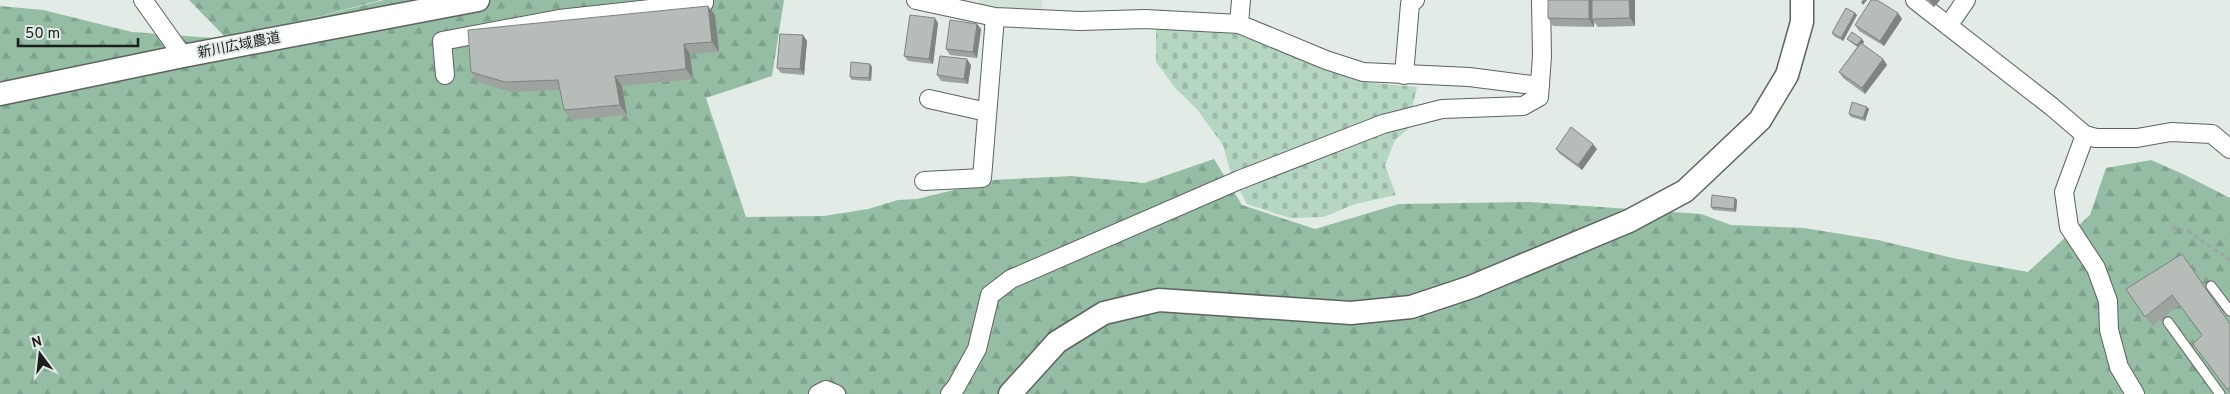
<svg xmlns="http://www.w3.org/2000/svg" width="2230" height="394" viewBox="0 0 2230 394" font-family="Overpass,'Noto Sans JP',sans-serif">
<defs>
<pattern id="forest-firs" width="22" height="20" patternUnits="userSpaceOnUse" patternTransform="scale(1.25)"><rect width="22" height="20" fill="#94bda4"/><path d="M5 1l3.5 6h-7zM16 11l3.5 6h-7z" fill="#7fa28d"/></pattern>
<pattern id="cemetery-stones" width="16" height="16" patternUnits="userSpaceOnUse" patternTransform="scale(1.25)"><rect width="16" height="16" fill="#b5d7c2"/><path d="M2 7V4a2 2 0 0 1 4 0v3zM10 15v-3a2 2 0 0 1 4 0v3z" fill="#9bb8a6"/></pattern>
</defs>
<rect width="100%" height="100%" fill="#e3ebe6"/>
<path fill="#d2e2d8" d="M979 0H1042V10L979 8Z"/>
<path fill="url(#forest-firs)" d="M189 0H381L279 27 384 0H784L772 76 706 98 746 217 824 216 868 209 898 200 917 199 994 180 1072 176 1144 183 1214 159 1242 205 1315 229 1399 204 1529 202 1701 214 1731 225 1804 228 1878 240 1957 259 2028 272 2090 215 2106 168 2151 160 2183 174 2230 198V394H0V6L43 10 132 32 227 39Z"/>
<path fill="url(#cemetery-stones)" d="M1156 27 1236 34 1344 74 1373 83 1417 87 1407 130 1395 140 1385 165 1396 195 1355 204 1324 217 1290 218 1247 204 1231 174 1223 145 1196 108 1176 89 1156 62Z"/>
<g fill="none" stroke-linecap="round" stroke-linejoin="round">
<defs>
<path id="service" d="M2211 286 2230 311
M2168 322 2220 394"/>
<path id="minor" d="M143 0 183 56
M916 0 995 17 1080 21 1145 19 1239 24 1326 60 1363 72 1469 77 1540 86
M1915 0 2051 106 2085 135 2096 138H2137L2171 132 2212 134 2230 149
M1239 24 1241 0
M1948 26 1966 0
M445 75 442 41 559 19 704 3V0
M1404 75 1410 4 1415 0
M929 99 987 112
M2085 135 2064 192 2069 227 2096 268 2108 301 2109 330 2119 367 2135 394
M924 181 982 178 995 17
M818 394 826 390 836 394
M950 394 956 387 977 349 990 295 1011 279 1239 180 1383 124 1442 109 1523 106 1539 97 1542 56 1541 0"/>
<path id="tertiary" d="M0 94 183 56 478 0
M1010 394 1057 342 1104 313 1159 300 1351 313 1411 307 1471 287 1629 221 1685 191 1760 120 1787 75 1802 22V0"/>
</defs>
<use href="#service" stroke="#5d635f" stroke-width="11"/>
<use href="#minor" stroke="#5d635f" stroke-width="20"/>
<use href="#tertiary" stroke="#5d635f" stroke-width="25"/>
<path stroke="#9ea4a1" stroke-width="3" stroke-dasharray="4 4" stroke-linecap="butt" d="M2172 228 2188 231 2230 260"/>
<use href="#service" stroke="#fff" stroke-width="9"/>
<use href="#minor" stroke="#fff" stroke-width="18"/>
<use href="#tertiary" stroke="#fff" stroke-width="22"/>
</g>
<path fill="#9da39e" d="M1635 0V26L1598 27 1594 22V27L1553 26 1548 18Z
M1925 0H1940L1934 7Z
M708 6 715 15 719 52 690 54 693 79 622 86 627 115 571 120 564 110 560 90 512 92 478 82 471 72Z
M1855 13 1857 15 1843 41 1834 36 1832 33Z
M1898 13 1902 19 1884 46 1859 31 1855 25Z
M938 23 933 64 908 61 904 56Z
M977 24 981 29 977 58 950 55 946 49Z
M803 35 807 41 804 75 781 73 777 68Z
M1847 39H1862L1864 42 1863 44 1883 59 1887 65 1865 94 1843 78 1839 72 1857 47 1849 41Z
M870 64 872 67 871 81 852 80 850 77Z
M971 65 968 84 941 81 937 75Z
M1867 107 1869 109 1865 121 1851 117 1849 114Z
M1556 149H1597L1582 170 1560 154Z
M1735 198 1737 200 1736 212 1713 210 1711 207Z
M2182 254 2230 324V394L2193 344 2202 336 2179 305 2152 326 2126 289Z"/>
<path fill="#7f8481" d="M1589 0H1595L1592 19 1594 22V27L1589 19Z
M1629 0H1635V26L1630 18Z
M1863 0H1867L1863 5 1861 2Z
M1929 0H1940L1934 7Z
M708 6 715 15 719 52 712 42Z
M1855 13 1857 15 1843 41 1841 38Z
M1898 13 1902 19 1884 46 1880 41Z
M935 18 938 23 933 64 929 59Z
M977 24 981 29 977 58 973 52Z
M803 35 807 41 804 75 800 69Z
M1862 39 1864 42 1860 48 1857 45Z
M684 44 690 54 693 79 686 69Z
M967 59 971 65 968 84 964 79Z
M1883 59 1887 65 1865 94 1862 88Z
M870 64 872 67 871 81 869 78Z
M615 76 622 86 627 115 620 105Z
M1867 107 1869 109 1865 121 1863 118Z
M1593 144 1597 149 1582 170 1578 165Z
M1735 198 1737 200 1736 212 1734 209Z"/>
<path fill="#b6bdb8" stroke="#7f8481" d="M1548 0H1589V19L1548 18Z
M1592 0H1629L1630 18 1592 19Z
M1871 0H1877L1898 13 1880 41 1855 25Z
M708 6 712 42 684 44 686 69 615 76 620 105 564 110 558 80 505 82 471 72 468 30Z
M1846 8 1855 13 1841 38 1832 33Z
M910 15 935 18 929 59 904 56Z
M950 20 977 24 973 52 946 49Z
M1852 32 1862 39 1857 45 1847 39Z
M780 34 803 35 800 69 777 68Z
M1861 43 1883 59 1862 88 1839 72Z
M940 56 967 59 964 79 937 75Z
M851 62 870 64 869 78 850 77Z
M1852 102 1867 107 1863 118 1849 114Z
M1571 127 1593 144 1578 165 1556 149Z
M1712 195 1735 198 1734 209 1711 207Z
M2182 254 2230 324V388L2227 389 2193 344 2202 335 2172 295 2145 317 2126 289Z"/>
<g text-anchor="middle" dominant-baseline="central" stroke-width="4" stroke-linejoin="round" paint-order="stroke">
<g font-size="14" fill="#1d1f1e" stroke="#e3ebe6">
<text transform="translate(239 46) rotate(-11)">新川広域農道</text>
</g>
</g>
<g transform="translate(40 354) rotate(345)" stroke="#e3ebe6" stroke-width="4" paint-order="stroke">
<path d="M0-4L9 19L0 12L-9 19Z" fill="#1d1f1e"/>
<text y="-8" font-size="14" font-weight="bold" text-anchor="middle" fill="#1d1f1e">N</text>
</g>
<path d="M18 38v8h120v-8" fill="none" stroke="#1d1f1e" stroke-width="2.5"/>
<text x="25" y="38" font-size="15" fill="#1d1f1e" stroke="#e3ebe6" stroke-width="4" paint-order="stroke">50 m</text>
</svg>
